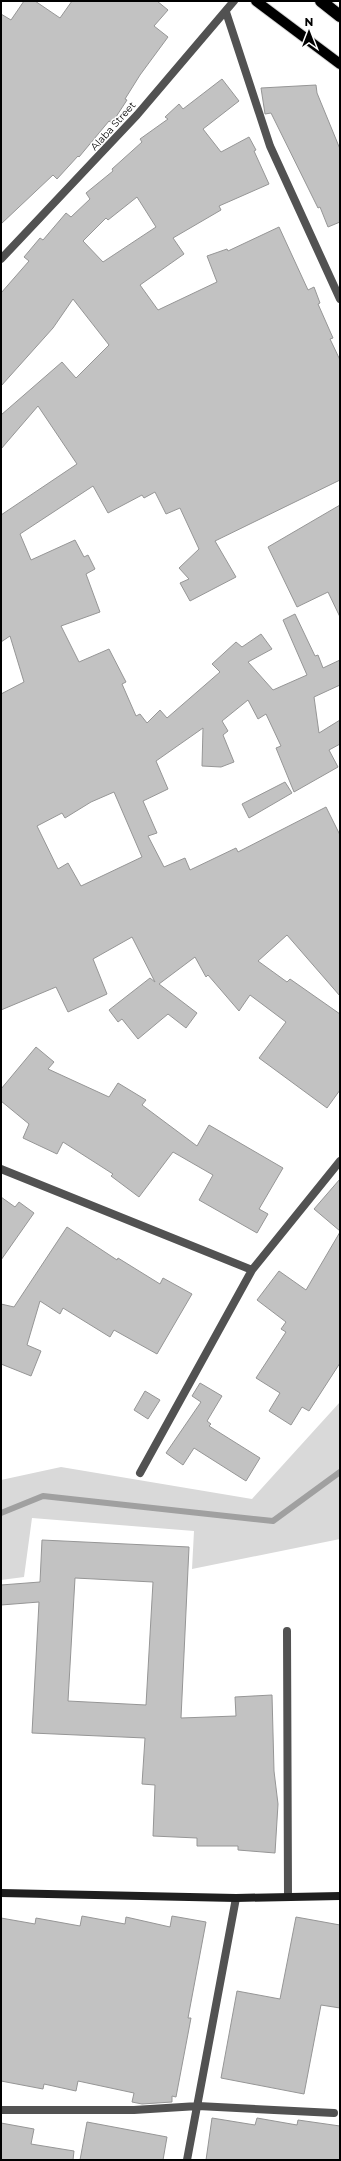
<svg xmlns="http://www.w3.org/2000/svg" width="341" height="2161" viewBox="0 0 341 2161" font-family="Montserrat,sans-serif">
<rect width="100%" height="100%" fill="#fff"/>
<path fill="#d9d9d9" d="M340 1402V1539L192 1569 194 1531 32 1518 24 1577 1 1580V1480L61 1467 252 1499Z"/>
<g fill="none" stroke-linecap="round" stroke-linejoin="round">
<path stroke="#a0a0a0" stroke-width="6" d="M1 1513 43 1496 273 1521 340 1472"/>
</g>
<path fill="#c2c2c2" stroke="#969696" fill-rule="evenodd" d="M24 1H35L60 18 72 1H157L168 10 154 26 168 37 140 75 125 99 127 100 112 123 109 121 79 157 78 156 57 179 53 175 1 224V14L11 20Z
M222 79 239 101 203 129 221 152 249 137 256 150 254 151 269 184 219 206 221 210 173 238 184 254 140 285 158 310 217 282 207 256 227 249 228 251 279 227 308 290 314 287 320 303 318 304 333 338 330 339 340 360V480L215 541 236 577 190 601 180 583 189 579 179 568 199 549 180 508 166 514 155 492 144 498 142 495 108 513 93 486 20 534 31 560 75 540 84 557 88 555 95 569 86 574 100 612 61 626 79 662 109 649 126 682 122 684 136 716 140 714 147 723 160 710 167 718 220 672 212 664 236 642 242 647 261 634 272 649 248 662 273 690 307 675 283 620 295 614 315 656 318 655 323 668 340 660V685L314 697 319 733 340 720V744L329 750 338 767 294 792 276 748 281 746 266 714 258 719 248 700 222 721 228 731 223 735 234 762 221 767 202 766 203 728 156 761 168 789 143 801 157 833 148 836 164 867 185 858 190 870 236 848 238 852 326 807 340 835V996L287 935 258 961 287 982 290 979 340 1014V1090L327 1108 259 1058 286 1022 250 995 239 1011 208 975 206 977 195 957 159 984 197 1013 186 1028 168 1014 138 1039 122 1019 118 1022 109 1010 150 978 155 982 132 937 93 959 107 994 68 1012 56 987 1 1010V694L24 682 10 636 1 642V515L77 464 38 406 1 449V415L62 362 76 378 109 345 73 299 53 328 1 386V293L29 261 24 257 40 238 43 240 66 213 71 217 90 199 86 193 113 171 112 169 142 142 140 139 168 119 165 117 179 104 183 109ZM137 197 156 227 103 262 83 241 106 218 108 220ZM114 792 142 857 81 886 68 863 58 869 37 826 62 813 65 818 91 802Z
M316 85 317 93 340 149V222L328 227 320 207 318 208 271 113 265 114 261 88Z
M340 505V617L328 592 297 607 268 547Z
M285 782 292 793 249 818 242 804Z
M36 1047 54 1062 48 1069 109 1097 118 1083 146 1100 142 1105 197 1146 209 1125 283 1168 259 1209 268 1214 257 1233 199 1200 213 1175 173 1152 139 1197 111 1176 113 1174 63 1142 57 1154 23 1138 29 1124 1 1101V1089Z
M340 1179V1231L314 1209Z
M1 1197 15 1207 19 1202 34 1213 1 1260Z
M67 1227 117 1260 118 1258 160 1284 163 1278 192 1294 157 1354 114 1330 110 1337 63 1308 60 1314 40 1301 27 1345 41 1351 31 1376 1 1364V1304L14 1307Z
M340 1232V1363L309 1411 302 1407 291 1425 269 1411 280 1393 256 1378 286 1332 281 1329 286 1322 257 1300 279 1271 306 1290Z
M200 1383 222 1396 207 1421 211 1424 209 1426 260 1458 246 1481 194 1448 183 1465 166 1453 201 1402 192 1396Z
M145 1391 160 1400 148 1419 134 1410Z
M42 1540 189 1547 181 1718 236 1716 235 1697 272 1695 274 1771 278 1804 275 1853 238 1850V1846H197V1838L153 1836 155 1785 142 1784 145 1738 32 1733 39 1602 1 1605V1585L40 1582ZM75 1578 153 1582 146 1705 68 1701Z
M82 1916 125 1924 126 1917 170 1927 172 1916 206 1922 188 2018H191L176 2097 172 2096V2102L142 2104 132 2102 134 2093 78 2081 76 2091 44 2084 43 2089 1 2081V1918L35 1924 36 1918 80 1926Z
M296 1917 340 1925V2008L321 2005 304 2094 221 2078 237 1991 280 1999Z
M212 2118 255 2125 257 2118 297 2125 298 2120 340 2126V2160H206Z
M87 2122 167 2137 163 2160H80Z
M1 2123 34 2129 31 2144 74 2151 73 2160H1Z"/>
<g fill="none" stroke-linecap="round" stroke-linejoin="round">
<defs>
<path id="primary" d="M256 1 340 64"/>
<path id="highway" d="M321 1 340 16"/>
</defs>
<use href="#primary" stroke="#dbdbdb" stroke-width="12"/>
<use href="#highway" stroke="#dbdbdb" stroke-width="14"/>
<path stroke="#525252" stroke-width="8" d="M226 12 270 146 340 299
M1 259 137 115 234 1
M1 1169 252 1270
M140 1473 252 1270 340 1161
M287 1631 288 1895
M1 2110H134L198 2106 334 2113
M187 2160 236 1898"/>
<path stroke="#1f1f1f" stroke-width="8" d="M1 1893 236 1898 340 1896"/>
<use href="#primary" stroke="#000" stroke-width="10"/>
<use href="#highway" stroke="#000" stroke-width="12"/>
</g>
<g text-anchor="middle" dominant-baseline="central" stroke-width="3" stroke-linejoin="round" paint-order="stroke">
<g font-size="10" fill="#000" stroke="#fff">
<text transform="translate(113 126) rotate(-48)">Alaba Street</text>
</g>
</g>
<rect width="341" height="2161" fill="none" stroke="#000000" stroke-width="4"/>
<g transform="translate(309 32)" stroke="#ffffff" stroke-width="3" paint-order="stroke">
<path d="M0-3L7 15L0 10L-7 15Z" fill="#000000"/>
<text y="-6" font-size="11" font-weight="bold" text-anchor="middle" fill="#000000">N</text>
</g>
</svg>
